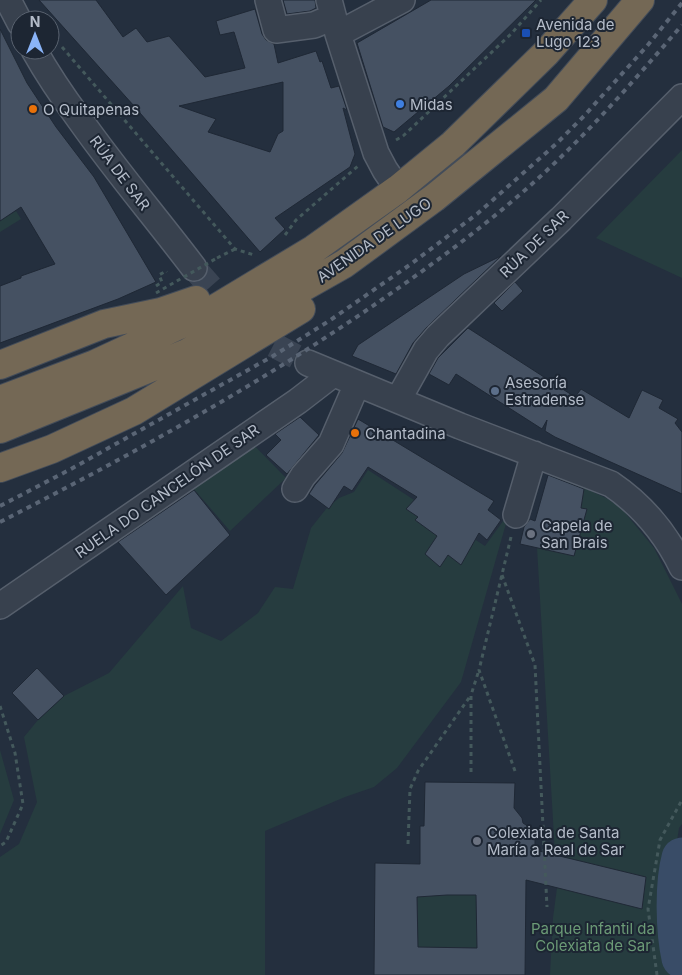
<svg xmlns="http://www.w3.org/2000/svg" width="682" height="975" viewBox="0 0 682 975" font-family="Inter,sans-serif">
<rect width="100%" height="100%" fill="#242f3e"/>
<path fill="#263c3f" d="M682 150V278L596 238Z
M0 185 6 217 16 211 21 219 0 232Z
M249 440 286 478 230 531 187 481Z
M368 470 485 546 509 513 461 682 397 768 374 787 345 797 265 831V975H0V857L19 844 37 802 24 737 38 720 64 696 109 673 183 586 191 628 221 641 258 613 275 587 293 589 311 528 326 509 339 498 354 492Z
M553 473 608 499 622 509 654 548 682 604V824L679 828 672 873V945L680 975H550L553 918 557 888 537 548Z
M0 750 14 800 0 834Z
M417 884 442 895H464L476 886 477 948 418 947Z"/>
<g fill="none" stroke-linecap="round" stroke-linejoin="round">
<path stroke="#394c67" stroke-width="41" d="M682 858C675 884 676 931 682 958"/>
</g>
<path fill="#455162" stroke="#1f2835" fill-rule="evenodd" d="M39 0H96L123 37 136 28 147 42 169 36 205 77 245 68 234 32 220 35 216 21 255 9 262 34 266 40 274 44 278 63 316 51 320 62 322 61 331 88 339 86 347 110 343 108 355 154 350 167 275 218 285 229 260 252 134 106ZM283 82V131L278 134 270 152 208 132 216 119 179 106Z
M283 0H315L316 8 310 11 287 14Z
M431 0H536L449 86 394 132 383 127 357 43Z
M0 29 27 83 56 127 94 177 156 282 118 299 0 343V286L21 278V276L55 264 21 207 0 221Z
M501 256 427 327 413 343 396 374 352 356 358 345 464 274Z
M515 282 523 291 502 311 494 303Z
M468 328 575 397 581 389 629 418 642 390 663 400 659 408 678 419 675 423 682 432V494L555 437 545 431 547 420 542 429 456 374 449 385 429 374 438 358Z
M300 417 319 435 287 474 266 455 281 440 275 434Z
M358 419 494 501 488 510 501 520 487 540 479 533 461 565 448 555 440 567 425 554 437 536 415 520 418 517 406 509 417 497 368 467 352 491 344 486 329 509 309 494 315 485 342 453Z
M548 475 584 489 581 508 587 509 574 556 520 544 524 527 530 519 535 521Z
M194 490 230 535 166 595 118 542Z
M37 668 64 696 38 720 12 693Z
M425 782 515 783 514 808 522 818 523 823 532 829 535 836V850L646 877 642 909 526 880 525 975H374L375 863 420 864V826H424ZM447 895H476L477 948 418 947 417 897Z"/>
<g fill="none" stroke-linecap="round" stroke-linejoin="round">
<path stroke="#3a4453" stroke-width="25" stroke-dasharray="25 12" stroke-linecap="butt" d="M194 268 229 308 270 343 308 363"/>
<defs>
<path id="minor" d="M8 0 20 23
M268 0 276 30 314 25 333 17
M329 0 338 34 376 153 385 170 398 189
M338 34 402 0
M34 50C48 75 63 97 80 120 116 171 156 218 194 268
M308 363 460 426 611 484C642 505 666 534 682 567
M398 400 426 350 438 336 561 219 682 97
M295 489 303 476 331 444 357 384
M516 515 534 454
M0 606 298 401 333 374"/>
<path id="highway" d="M0 365 104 324 161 312 196 300
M0 400 95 364 216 308 314 249 398 189 453 144 546 53 593 0
M0 429 187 353 344 264 434 198 556 99 640 0
M0 468 52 449 134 411 301 309"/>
</defs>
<use href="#minor" stroke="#565f6c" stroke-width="28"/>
<use href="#highway" stroke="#434c59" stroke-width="30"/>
<path stroke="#44595c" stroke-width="3" stroke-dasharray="4 4" stroke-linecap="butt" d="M62 47 235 249 254 255
M396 140 403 136 511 34 541 0
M285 235 296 220 358 166
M217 258 235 249
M156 286 162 282 159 275 166 271 167 272
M511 537 479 670 515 771
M502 575 535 665 547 907
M0 706 15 753 23 804 6 842 0 846
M471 772V695L479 670
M408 844 410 789 418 771 471 695
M657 975 648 909 660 840 682 800"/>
<use href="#minor" stroke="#38414e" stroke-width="25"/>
<use href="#highway" stroke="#746855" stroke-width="28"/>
<path stroke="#5a6575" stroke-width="4" stroke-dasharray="5 5" stroke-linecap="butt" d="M0 506 71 469 273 356 329 321 411 264 477 214 556 144 584 116 647 46 682 3
M0 522C129 456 257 386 377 303 442 258 507 210 564 154 606 113 644 69 682 25"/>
<path stroke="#44595c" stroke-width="3" stroke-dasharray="4 4" stroke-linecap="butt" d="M156 293 217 258"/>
</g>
<rect fill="#1a4fb4" stroke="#1d2633" stroke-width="2" x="521" y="28" width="10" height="10" rx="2.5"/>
<circle fill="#3f7fe0" stroke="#1d2633" stroke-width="2" cx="400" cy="104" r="5"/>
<g fill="#e8710a" stroke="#1d2633" stroke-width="2">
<circle cx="33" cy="109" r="5"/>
<circle cx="355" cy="433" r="5"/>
</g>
<circle fill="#5c6f8a" stroke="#1d2633" stroke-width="2" cx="495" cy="391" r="5"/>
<g fill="#6b7280" stroke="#1d2633" stroke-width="2">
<circle cx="531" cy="534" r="5"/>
<circle cx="477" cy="841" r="5"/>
</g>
<g text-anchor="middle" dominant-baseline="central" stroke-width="4" stroke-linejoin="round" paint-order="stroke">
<g font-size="15" fill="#b4bcc9" stroke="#1d2633" text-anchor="start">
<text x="536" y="24">Avenida de<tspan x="536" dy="17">Lugo 123</tspan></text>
<text x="410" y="104">Midas</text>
<text x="43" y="109">O Quitapenas</text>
<text x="505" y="382">Asesoría<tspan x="505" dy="17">Estradense</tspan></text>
<text x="365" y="433">Chantadina</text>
<text x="541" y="525">Capela de<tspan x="541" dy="17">San Brais</tspan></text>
<text x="487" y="832">Colexiata de Santa<tspan x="487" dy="17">María a Real de Sar</tspan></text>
</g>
<g font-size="15" fill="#b4bcc9" stroke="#1d2633">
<text transform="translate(120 173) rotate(53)">RÚA DE SAR</text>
<text transform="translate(374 240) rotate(-35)">AVENIDA DE LUGO</text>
<text transform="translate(534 244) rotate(-44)">RÚA DE SAR</text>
<text transform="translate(167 491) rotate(-35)">RUELA DO CANCELÓN DE SAR</text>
</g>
<g font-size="15" fill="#6b9a76" stroke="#1d2633">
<text x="593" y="928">Parque Infantil da<tspan x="593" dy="17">Colexiata de Sar</tspan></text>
</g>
</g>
<g transform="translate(35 35)"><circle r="24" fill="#1d2633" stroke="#59626f"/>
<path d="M0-4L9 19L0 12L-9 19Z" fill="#8ab4f8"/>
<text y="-8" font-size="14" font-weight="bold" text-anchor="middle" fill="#b4bcc9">N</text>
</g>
</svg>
